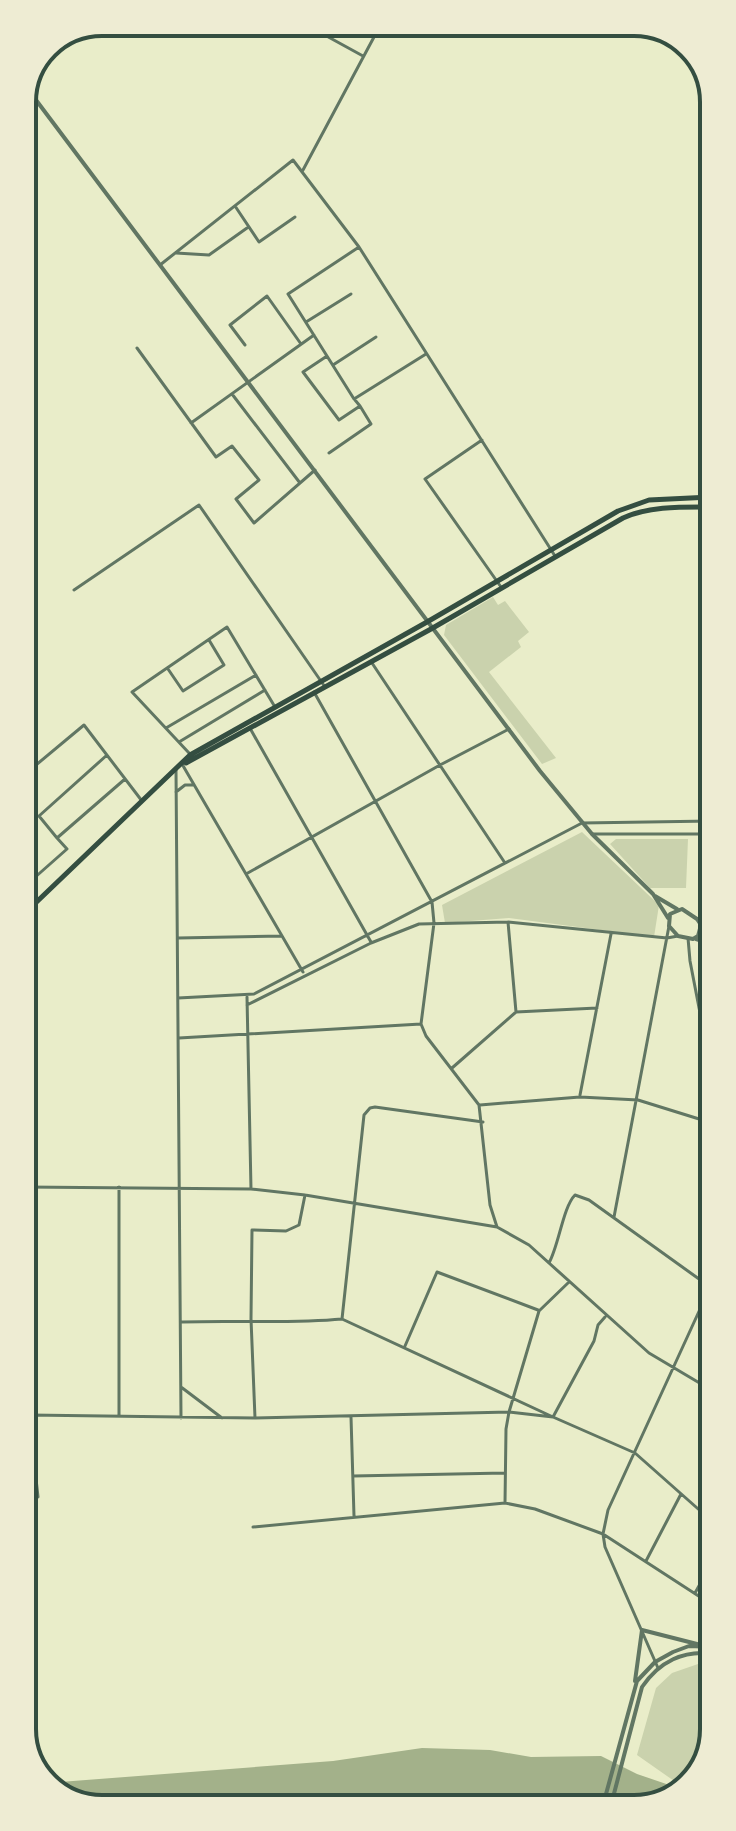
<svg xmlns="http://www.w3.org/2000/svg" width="736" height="1831" viewBox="0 0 736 1831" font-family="'Source Sans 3',sans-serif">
<rect width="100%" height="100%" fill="#e9edc9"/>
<path fill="#cad2ad" d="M493 597 498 605 505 601 529 632 518 641 521 647 489 672 556 758 542 764 444 635 446 625Z
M582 832 659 905 654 937 509 918 445 923 442 905Z
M616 839H688L686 888H650L610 844Z
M698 1664 714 1666C714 1704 719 1762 685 1786L677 1783 637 1755 656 1688 672 1673Z"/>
<path fill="#a3b18a" d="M422 1748 490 1750 531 1757 601 1756 637 1774 681 1789 659 1805 97 1809 53 1792 47 1783 333 1761Z"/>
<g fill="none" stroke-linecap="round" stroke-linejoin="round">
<path stroke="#617663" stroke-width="3" d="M301 22 363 56
M303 170 382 22
M235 206 259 242 295 217
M359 247 288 294 354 399 426 354
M176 253 209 255 247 228
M160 265 293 160 359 247 555 556
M306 322 351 294
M245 345 230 325 267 296 301 344
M137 348 216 457 232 446 259 480 236 499 254 523 315 470
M327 356 303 372 339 420 360 406 355 400
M333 365 376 337
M232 394 300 483
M191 423 314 335
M482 440 425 479 501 587
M329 453 371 424 360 406
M74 590 199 505 325 687
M372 663 505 863
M168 669 183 691 224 665 209 640
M314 692 432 902 434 923 421 1024 426 1036 479 1105 490 1205 497 1227
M166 728 256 675
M251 730 371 942
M179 742 265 690
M189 753 132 692 227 627 275 707
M182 764 303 972
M176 770 181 1418
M24 775 84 725 142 801
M176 792 185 785H193
M592 834H712
M57 838 39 816 107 755
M246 874 440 765 509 729
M24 887 67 849 57 838 125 779
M697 919 712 922
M508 922 516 1012
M178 938 282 936
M688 938 690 961 712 1075
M247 997 251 1189
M178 998 254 994 582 823 712 821
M247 1005 371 943 419 924 508 922 667 938 678 936
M179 1038 421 1024
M452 1068 516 1012 597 1008
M580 1095 611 934
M480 1105 580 1097 638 1100 712 1123
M25 1187 251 1189 305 1195 497 1227 529 1245 649 1353 713 1391
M614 1217 669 926
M549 1263C559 1245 563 1207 575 1195L589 1200 706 1284
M701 1307 713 1308
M342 1319 364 1115 370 1108 375 1107 483 1122
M182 1322C235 1320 289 1324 342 1319L553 1417 594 1341 598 1325 605 1317
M405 1346 437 1272 538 1310
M181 1387 222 1418
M119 1415V1187
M351 1417 354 1516
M255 1418 251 1319 252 1230 286 1231 299 1225 305 1195
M353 1476 505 1473
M38 1497 29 1415 255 1418 509 1412 553 1417 635 1453 705 1515 713 1518
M505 1503 506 1429 509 1412 539 1311 569 1282
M253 1527 505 1503 535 1509 603 1534 714 1606
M646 1561 681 1494
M695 1593 714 1559
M658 1668 605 1547 603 1534 608 1510 701 1307 706 1284 713 1156"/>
<path stroke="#617663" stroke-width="4" d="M27 88 540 771 592 834 653 894 668 918
M655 896 677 909
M682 909 697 919 701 925 698 936 693 939 678 936 669 926 670 914Z
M701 929 712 941
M696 939 712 944
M635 1681 642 1630 697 1644
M603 1805 637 1681 655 1662 673 1652 689 1646 714 1647
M611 1805 642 1687C659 1662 684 1649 714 1654"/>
<path stroke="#344e41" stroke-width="5" d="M186 763 431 629 623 518C649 506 682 507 711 507
M24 914 190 755 427 622 618 511 649 500 711 497"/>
</g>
<path d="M0 0H736V1831H0ZM102 36H634A66 66 0 0 1 700 102V1729A66 66 0 0 1 634 1795H102A66 66 0 0 1 36 1729V102A66 66 0 0 1 102 36Z" fill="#eeecd3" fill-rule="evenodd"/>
<path fill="none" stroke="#344e41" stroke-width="4" d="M102 36H634A66 66 0 0 1 700 102V1729A66 66 0 0 1 634 1795H102A66 66 0 0 1 36 1729V102A66 66 0 0 1 102 36Z"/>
</svg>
